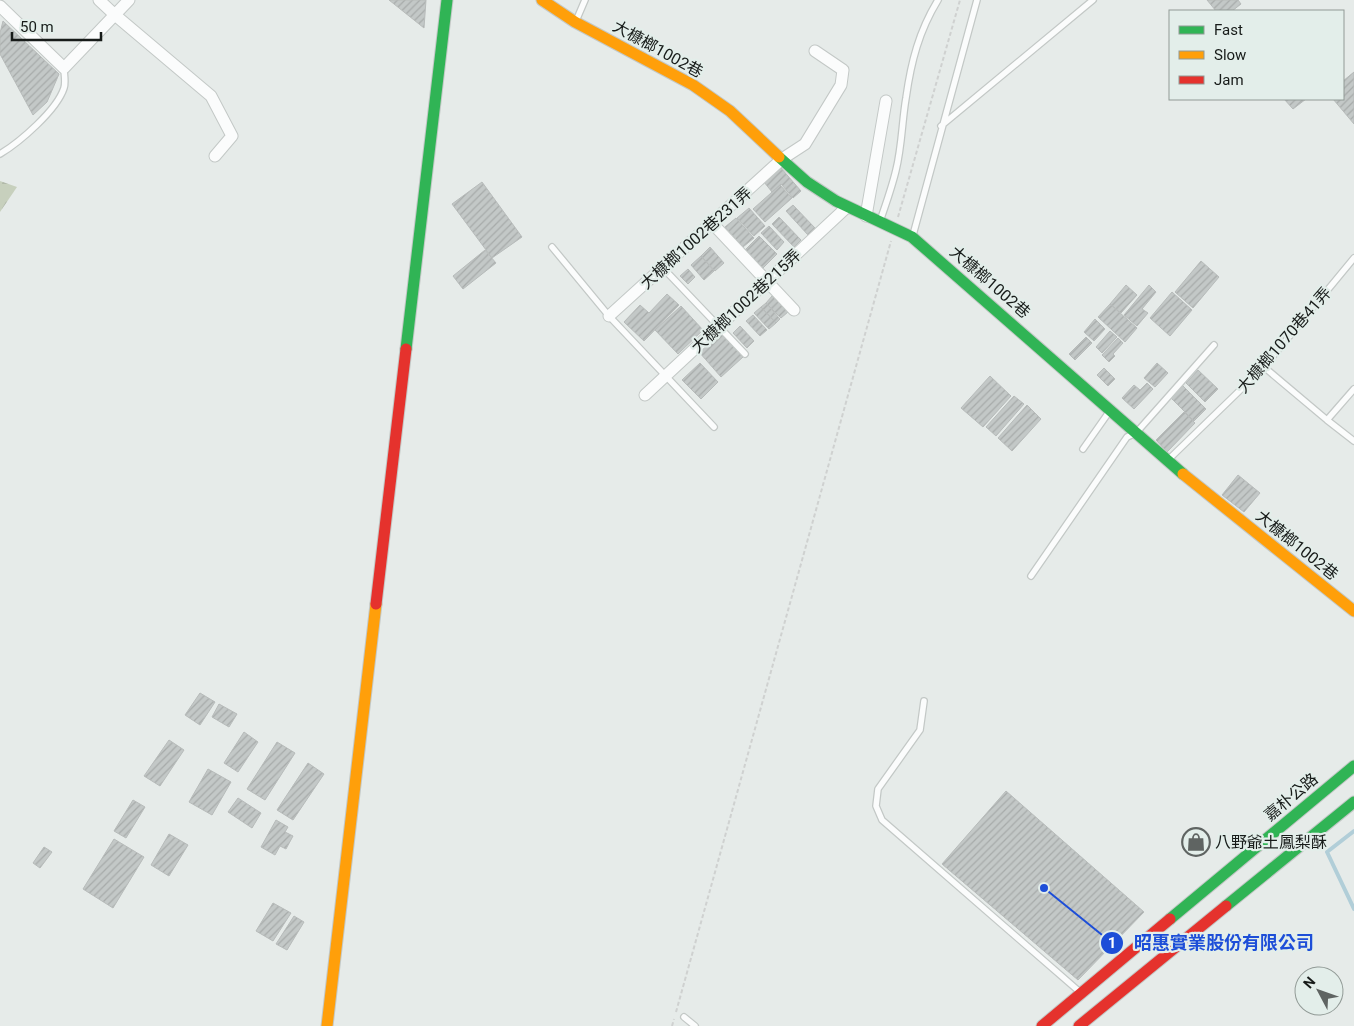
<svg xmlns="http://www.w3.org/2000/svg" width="1354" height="1026" viewBox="0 0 1354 1026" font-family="Roboto,'Noto Sans TC',sans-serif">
<defs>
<pattern id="forest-firs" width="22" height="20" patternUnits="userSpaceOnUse" patternTransform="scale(1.25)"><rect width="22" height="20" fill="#c7d0bd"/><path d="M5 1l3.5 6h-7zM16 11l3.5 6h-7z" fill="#aab2a2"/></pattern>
<pattern id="building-hatch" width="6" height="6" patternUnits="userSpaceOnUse" patternTransform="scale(1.25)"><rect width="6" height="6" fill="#c3c8c7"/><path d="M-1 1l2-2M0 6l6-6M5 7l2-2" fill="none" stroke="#a7abaa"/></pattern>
</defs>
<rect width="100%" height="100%" fill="#e6ebe9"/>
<path fill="url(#forest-firs)" d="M0 181 17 187 0 212Z"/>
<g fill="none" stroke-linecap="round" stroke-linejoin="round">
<path stroke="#b1ced8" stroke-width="4" d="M1354 831 1327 852 1354 909"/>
</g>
<path fill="url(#building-hatch)" stroke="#b7bbba" d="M389 0H426L424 28Z
M1207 0H1238L1241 4 1232 11H1216Z
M3 21 59 74 47 102 33 115 0 54V33Z
M1354 72V124L1333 99H1343V81Z
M1284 99H1306L1293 109Z
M781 168 801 191 793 198 781 184 772 192 764 182Z
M482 182 522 237 492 258 452 204Z
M780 185 792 198 765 222 753 209Z
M793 205 815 228 808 235 786 211Z
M749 208 765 226 754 236 737 218Z
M779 217 801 240 794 247 772 224Z
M736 218 754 238 743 247 725 227Z
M769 226 784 242 777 250 761 233Z
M759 236 777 254 763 268 745 250Z
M710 247 724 263 715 271 701 256Z
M485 250 496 263 463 289 453 276Z
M701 256 714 271 704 280 691 265Z
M1201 261 1219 277 1193 308 1175 292Z
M688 269 695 277 688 284 680 276Z
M1126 285 1137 295 1121 313 1110 304Z
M1149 285 1156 292 1142 309 1148 313 1137 326 1124 315Z
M1172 292 1192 310 1170 336 1150 318Z
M667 294 679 305 644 341 624 322 640 305 649 313Z
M772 296 788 312 781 318 766 303Z
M766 303 780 319 776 323 761 307Z
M1110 304 1137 328 1125 342 1098 317Z
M681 306 703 330 678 354 655 330Z
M761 307 776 323 769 329 754 313Z
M753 315 767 330 760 336 746 321Z
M1095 319 1105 329 1094 341 1084 332Z
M740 326 754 341 747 348 733 333Z
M1110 331 1117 337 1102 353 1096 347Z
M721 332 743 357 721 377 699 352Z
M1086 337 1092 343 1075 360 1069 354Z
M1118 338 1123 343 1113 354 1115 356 1109 362 1102 355Z
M700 363 718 382 701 399 682 380Z
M1157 363 1168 373 1155 387 1144 378Z
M1104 368 1115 379 1108 386 1097 375Z
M1198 370 1218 389 1205 402 1186 383Z
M990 376 1011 396 983 427 961 408Z
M1147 383 1153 389 1134 409 1122 398 1134 385 1140 390Z
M1180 383 1206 409 1194 421 1168 395Z
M1014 396 1024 404 996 436 986 427Z
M1027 405 1041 419 1012 451 998 438Z
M1184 412 1195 423 1167 452 1156 440Z
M1238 475 1260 493 1244 512 1222 495Z
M200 693 215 702 200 725 185 715Z
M219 704 237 714 229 727 212 717Z
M244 732 258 742 238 772 224 763Z
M169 740 184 750 160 786 144 776Z
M277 742 295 753 265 800 247 789Z
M308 763 324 774 293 820 277 810Z
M208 769 231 782 212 815 189 802Z
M1006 791 1144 912 1078 980 942 864Z
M238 798 261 813 252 828 228 812Z
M133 800 145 807 126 838 114 831Z
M276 820 288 827 285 832 293 836 286 849 280 846 275 855 261 847Z
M169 834 188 845 169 876 151 865Z
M114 839 144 857 113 908 83 889Z
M44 847 52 852 40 868 33 863Z
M273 903 291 913 273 941 256 931Z
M294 916 304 922 287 950 276 944Z"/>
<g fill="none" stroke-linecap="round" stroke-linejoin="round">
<defs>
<path id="lane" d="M576 21 585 0
M941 126 1093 0
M0 154C20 142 57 110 64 88 66 82 64 74 64 68
M880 221C886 204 892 187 896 170 902 146 902 121 906 98 911 62 919 31 938 0
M913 235 977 0
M552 247 609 316 714 427
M663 268 745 354
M1264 367 1327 420 1354 389
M1327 420 1354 441
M1083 449 1109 412
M1167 461 1264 367 1354 258
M1031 576 1127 437 1136 433 1214 345
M924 701 920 730 878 789 876 806 882 820 1081 993
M684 1017 695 1026"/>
<path id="street" d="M99 0 115 15 211 96 232 136 215 156
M0 6 64 68 129 0
M866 216 886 101
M712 223 794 310
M609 316 782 159 805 144 841 85 843 70 815 51
M645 395 847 207"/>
<path id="fast" d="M779 157 807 182 836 201 912 237 1183 474
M406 349 447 0
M1226 906 1354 802
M1170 919 1354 766"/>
<path id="slow" d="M542 0 575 22 693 85 730 111 779 157
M1183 474 1354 611
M327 1026 376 604"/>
<path id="jam" d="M376 604 406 349
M1042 1026 1170 919
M1079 1026 1226 906"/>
</defs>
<use href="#lane" stroke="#c3c8c6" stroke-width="8"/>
<use href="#street" stroke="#c3c8c6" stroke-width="13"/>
<use href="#fast" stroke="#c3c8c6" stroke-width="13"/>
<use href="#slow" stroke="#c3c8c6" stroke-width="13"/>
<use href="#jam" stroke="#c3c8c6" stroke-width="13"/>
<path stroke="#cfd1d0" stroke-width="2" stroke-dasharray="4 2.5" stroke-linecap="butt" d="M898 217 960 0
M676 1012 891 241
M672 1026 674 1019"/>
<use href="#lane" stroke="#fbfcfc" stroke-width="5.5"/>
<use href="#street" stroke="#fbfcfc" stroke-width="11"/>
<use href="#fast" stroke="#30b455" stroke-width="11"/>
<use href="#slow" stroke="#ff9f0a" stroke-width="11"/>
<use href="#jam" stroke="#e5322d" stroke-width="11"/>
</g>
<defs>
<symbol id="shop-ring" viewBox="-11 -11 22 22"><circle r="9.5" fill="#e3eeea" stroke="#5f6462" stroke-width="1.5"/><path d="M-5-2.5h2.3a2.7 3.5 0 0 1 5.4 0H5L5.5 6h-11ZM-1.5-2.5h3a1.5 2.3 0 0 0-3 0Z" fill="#5f6462"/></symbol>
</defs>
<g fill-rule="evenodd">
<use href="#shop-ring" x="1180" y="826" width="32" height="32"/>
</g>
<g text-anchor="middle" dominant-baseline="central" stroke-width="4.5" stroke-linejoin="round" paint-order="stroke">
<g font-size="16" fill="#171b19" stroke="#e3eeea">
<text transform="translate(658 49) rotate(29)">大槺榔1002巷</text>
<text transform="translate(696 238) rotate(-42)">大槺榔1002巷231弄</text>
<text transform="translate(990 282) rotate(41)">大槺榔1002巷</text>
<text transform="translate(746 301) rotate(-43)">大槺榔1002巷215弄</text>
<text transform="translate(1284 340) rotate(-49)">大槺榔1070巷41弄</text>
<text transform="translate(1297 545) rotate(39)">大槺榔1002巷</text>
<text transform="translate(1291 797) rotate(-40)">嘉朴公路</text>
</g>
<g font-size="16" fill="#171b19" stroke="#e3eeea" text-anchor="start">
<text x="1215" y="842">八野爺土鳳梨酥</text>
</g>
</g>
<path fill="none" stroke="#1d4ed8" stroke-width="2" d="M1044 888L1112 943"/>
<g fill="#1d4ed8" stroke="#e3eeea" stroke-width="2">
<circle cx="1044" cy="888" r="5"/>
<circle cx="1112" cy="943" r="12"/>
</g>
<g font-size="15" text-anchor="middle" font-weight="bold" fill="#fff">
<text x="1112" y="948">1</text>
</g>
<g font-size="18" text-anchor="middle" font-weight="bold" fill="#1d4ed8" stroke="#e3eeea" stroke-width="4.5" stroke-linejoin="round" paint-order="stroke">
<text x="1224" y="949">昭惠實業股份有限公司</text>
</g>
<rect x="1169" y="10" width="175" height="90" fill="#e3eeea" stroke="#919a96"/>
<rect x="1179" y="26" width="25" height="8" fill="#30b455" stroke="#919a96"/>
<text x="1214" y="35" font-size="15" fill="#171b19">Fast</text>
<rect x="1179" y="51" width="25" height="8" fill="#ff9f0a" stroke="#919a96"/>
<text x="1214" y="60" font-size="15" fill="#171b19">Slow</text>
<rect x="1179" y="76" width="25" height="8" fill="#e5322d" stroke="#919a96"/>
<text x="1214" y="85" font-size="15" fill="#171b19">Jam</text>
<g transform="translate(1319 991) rotate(311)"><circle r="24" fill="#e3eeea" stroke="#919a96"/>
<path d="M0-4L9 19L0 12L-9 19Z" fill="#5f6462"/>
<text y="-8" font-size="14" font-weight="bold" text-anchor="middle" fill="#171b19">N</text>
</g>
<path d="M12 32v8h89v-8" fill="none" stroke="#171b19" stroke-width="2.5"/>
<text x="20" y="32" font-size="15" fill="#171b19" stroke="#e3eeea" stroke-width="4" paint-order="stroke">50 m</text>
</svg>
